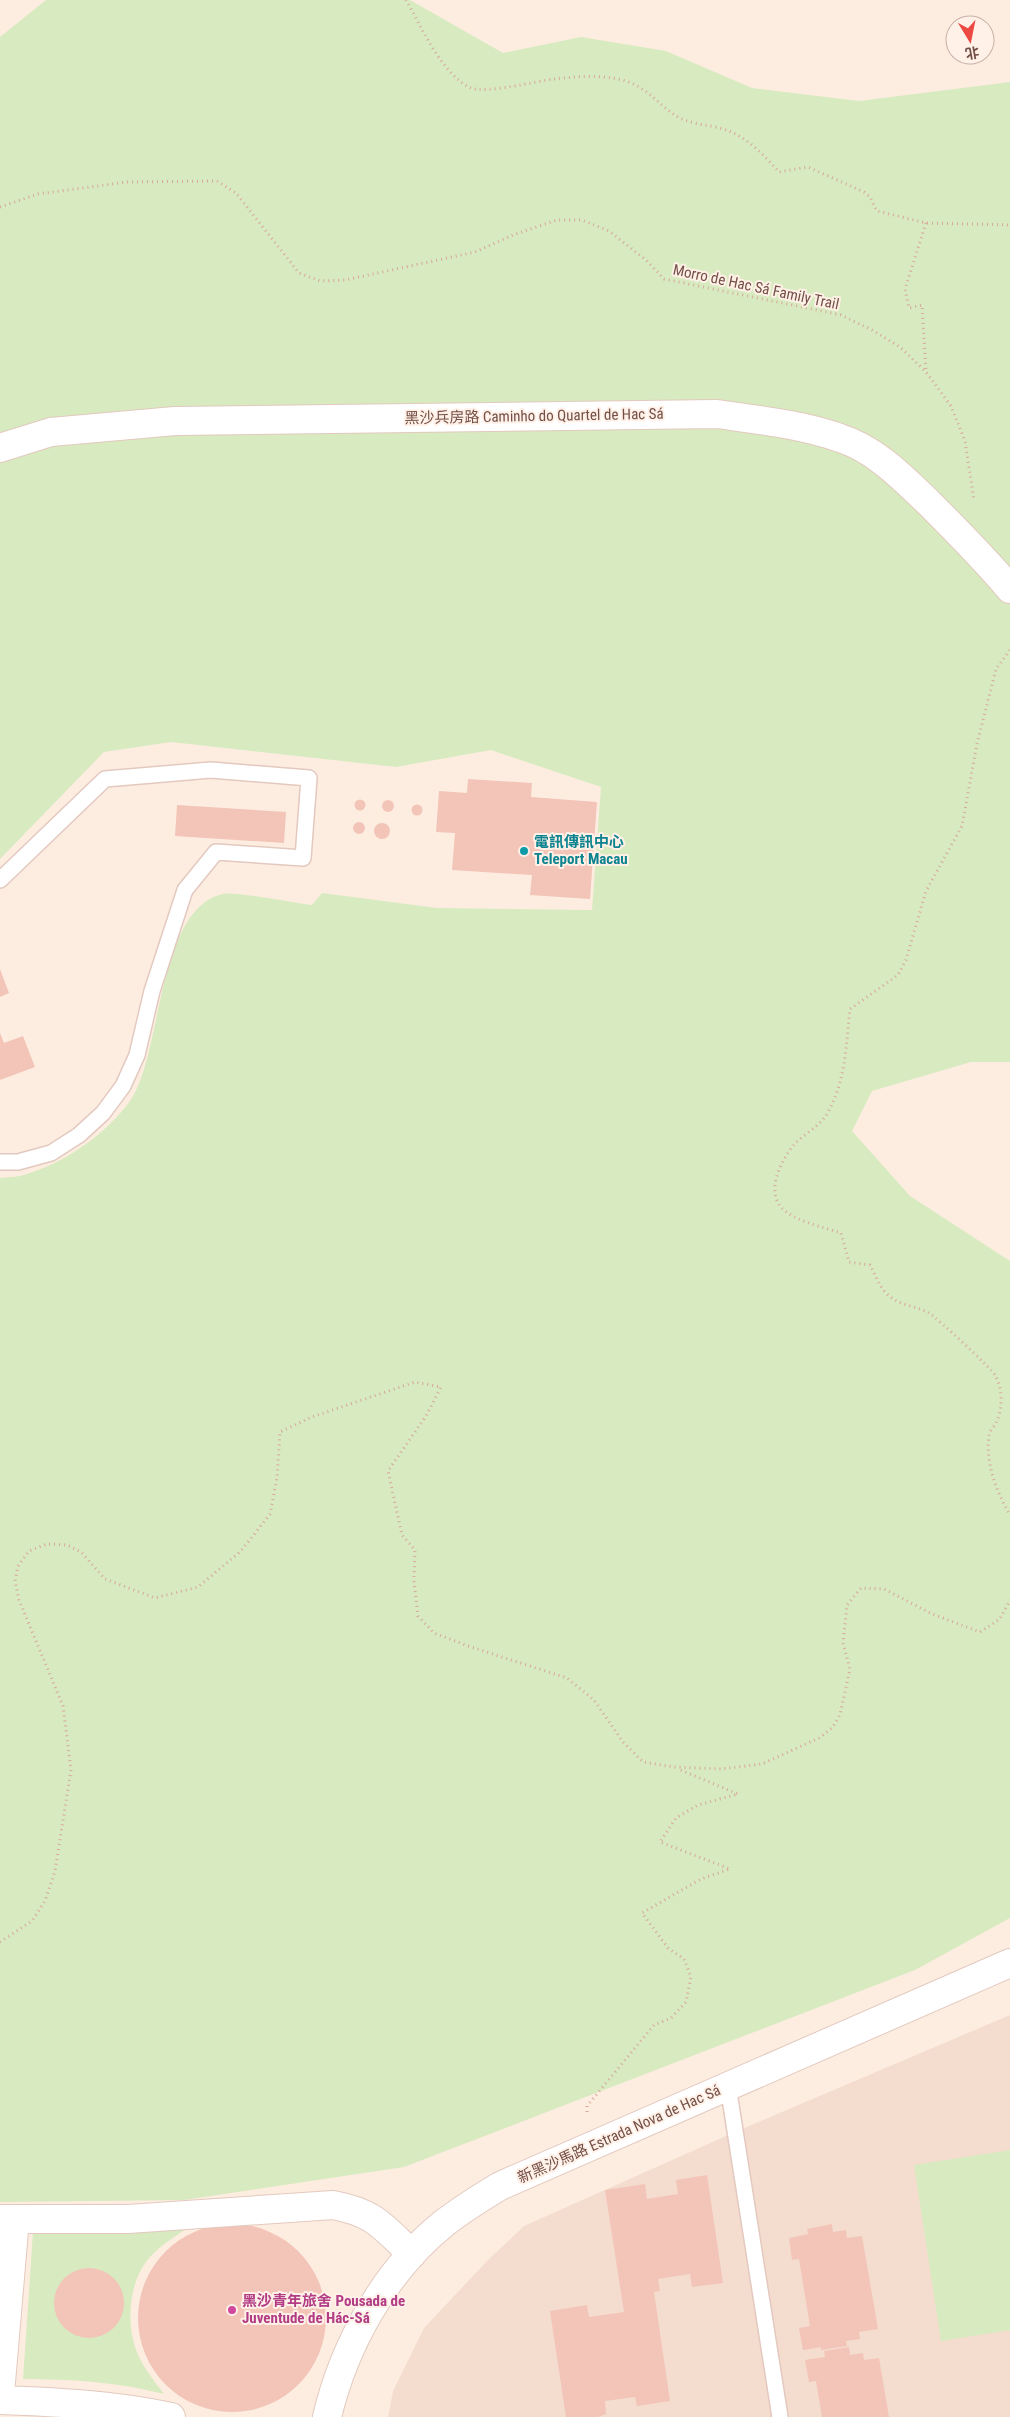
<svg xmlns="http://www.w3.org/2000/svg" width="1010" height="2417" viewBox="0 0 1010 2417" font-family="'Roboto Condensed','Noto Sans SC',sans-serif">
<rect width="100%" height="100%" fill="#fdede1"/>
<path fill="#f4ddcf" d="M1010 2015V2417H388L393 2391 424 2328 487 2261 524 2226 735 2132Z"/>
<path fill="#d8eabf" d="M46 0H410L503 53 581 37 666 51 752 88 859 101 1010 82V1062H971L872 1091 852 1131 910 1196 1010 1261V1918L915 1970 404 2167 184 2200 0 2202V1178C10 1177 21 1177 30 1173 67 1161 107 1133 130 1101 163 1053 156 911 222 894 234 891 295 903 312 905L322 893 437 908 592 910 601 787 491 750 396 767 171 742 104 752 0 859V37Z
M1010 2150V2330L941 2341 914 2165Z
M190 2226C176 2236 161 2245 150 2257 127 2282 125 2330 140 2359 146 2371 156 2383 164 2394 117 2382 71 2379 23 2379L33 2232Z"/>
<path fill="#f3c4b8" d="M468 779 532 783 531 797 597 802 590 899 530 895 532 875 452 870 455 833 436 832 439 791 467 793Z
M354.5 805a5.5 5.5 0 1 1 11 0a5.5 5.5 0 1 1-11 0Z
M382 806a6 6 0 1 1 12 0a6 6 0 1 1-12 0Z
M411.5 810a5.5 5.5 0 1 1 11 0a5.5 5.5 0 1 1-11 0Z
M177 805 286 812 284 843 175 836Z
M353 828a6 6 0 1 1 12 0a6 6 0 1 1-12 0Z
M374 831a8 8 0 1 1 16 0a8 8 0 1 1-16 0Z
M0 969 9 993 0 997Z
M0 1033 4 1043 23 1036 35 1067 0 1080Z
M707 2175 723 2283 692 2287 690 2274 658 2279 660 2291 654 2292 670 2401 637 2406 635 2397 605 2401 606 2414 598 2417H566L550 2311 587 2305 589 2317 624 2312 605 2190 645 2184 647 2199 678 2194 676 2180Z
M832 2224 833 2232 846 2230 847 2238 862 2236 878 2329 859 2332 860 2339 846 2341 847 2346 821 2350V2347L803 2350 799 2328 810 2326 799 2259 792 2260 789 2238 808 2234 807 2229Z
M138 2318a94 94 0 1 1 188 0a94 94 0 1 1-188 0Z
M54 2303a35 35 0 1 1 70 0a35 35 0 1 1-70 0Z
M849 2347 850 2355 863 2353 864 2360 879 2358 889 2417H822L816 2381 809 2382 805 2360 825 2357 824 2351Z"/>
<g fill="none" stroke-linecap="round" stroke-linejoin="round">
<defs>
<path id="lane" d="M0 880 105 779 211 770 309 778 303 858 216 852 185 890 152 991 137 1055 123 1086 103 1113 79 1135 51 1153 18 1162H0
M728 2086 780 2417"/>
<path id="street" d="M0 448 51 432 175 421 717 414C758 420 801 424 840 438 875 449 903 478 929 503 957 531 984 558 1010 589
M0 2219H128L333 2205C375 2213 382 2226 412 2254
M0 2394 15 2219
M0 2400C58 2402 115 2405 171 2417
M327 2417C344 2345 385 2271 443 2224 461 2210 480 2198 500 2186L1010 1963"/>
</defs>
<use href="#lane" stroke="#e3c9bf" stroke-width="18"/>
<use href="#street" stroke="#e3c9bf" stroke-width="30"/>
<path stroke="#d7a89b" stroke-width="3" stroke-dasharray="1 4" stroke-linecap="butt" d="M406 0C421 26 442 75 471 88 485 94 537 81 554 79 580 76 616 73 639 87 655 96 665 111 682 119 696 125 712 125 726 130 747 137 765 156 779 172L808 167 864 192 870 197 877 211 926 223 1010 225
M0 207 38 194 127 182 217 181 236 193 299 273 320 281 345 280 475 252 513 235 557 220H582L609 231 646 260 664 279 841 315 872 330 900 347 926 372 951 406 965 441 974 500
M926 223 905 289 909 308 922 305 926 371
M1010 650 996 669 977 744 962 826 926 891 906 960 898 975 850 1009C846 1044 846 1080 828 1112 821 1126 803 1134 793 1146 780 1162 764 1195 785 1211 801 1223 823 1227 841 1233L849 1262 870 1265C875 1274 880 1288 888 1295 900 1306 917 1306 929 1313 937 1318 991 1368 995 1375 1003 1389 1003 1409 996 1423 994 1427 989 1431 989 1436 985 1463 997 1493 1010 1515
M0 1942 32 1921 45 1901 55 1871 71 1770 63 1706 19 1600 15 1581 18 1566 29 1551 47 1544 67 1545 81 1552 105 1579 155 1598 198 1587 241 1551 270 1514 277 1478 280 1432 312 1417 415 1382 441 1387 426 1416 388 1471 402 1535 415 1550 414 1581 418 1616 434 1633 468 1646 567 1678 594 1700 623 1742 643 1762 674 1767 721 1769 762 1764 819 1738 832 1728 840 1715 850 1669 843 1643 847 1605 861 1588 884 1589 932 1614 980 1632 1000 1619 1010 1600
M587 2112V2106L654 2025 671 2018 686 2002 691 1977 684 1959 668 1948 642 1913 701 1879 730 1869 660 1842 676 1818 698 1805 738 1794 678 1769"/>
<use href="#lane" stroke="#fff" stroke-width="15"/>
<use href="#street" stroke="#fff" stroke-width="28"/>
</g>
<circle fill="#0f9aa8" stroke="#fff1e7" stroke-width="2" cx="524" cy="851" r="5"/>
<circle fill="#d1479c" stroke="#fff1e7" stroke-width="2" cx="232" cy="2310" r="5"/>
<g text-anchor="middle" dominant-baseline="central" stroke-width="4" stroke-linejoin="round" paint-order="stroke">
<g font-size="15" fill="#744f47" stroke="#fff1e7">
<text transform="translate(756 287) rotate(12)">Morro de Hac Sá Family Trail</text>
<text transform="translate(534 416) rotate(-1)">黑沙兵房路 Caminho do Quartel de Hac Sá</text>
<text transform="translate(619 2134) rotate(-24)">新黑沙馬路 Estrada Nova de Hac Sá</text>
</g>
<g font-size="15" font-weight="bold" fill="#0d838f" stroke="#fff1e7" text-anchor="start">
<text x="534" y="842">電訊傳訊中心<tspan x="534" dy="17">Teleport Macau</tspan></text>
</g>
<g font-size="15" font-weight="bold" fill="#b23c85" stroke="#fff1e7" text-anchor="start">
<text x="242" y="2301">黑沙青年旅舍 Pousada de<tspan x="242" dy="17">Juventude de Hác-Sá</tspan></text>
</g>
</g>
<g transform="translate(970 40) rotate(170)"><circle r="24" fill="#fff1e7" stroke="#c7b0a7"/>
<path d="M0-4L9 19L0 12L-9 19Z" fill="#eb4942"/>
<text y="-8" font-size="14" font-weight="bold" text-anchor="middle" fill="#744f47">北</text>
</g>
</svg>
